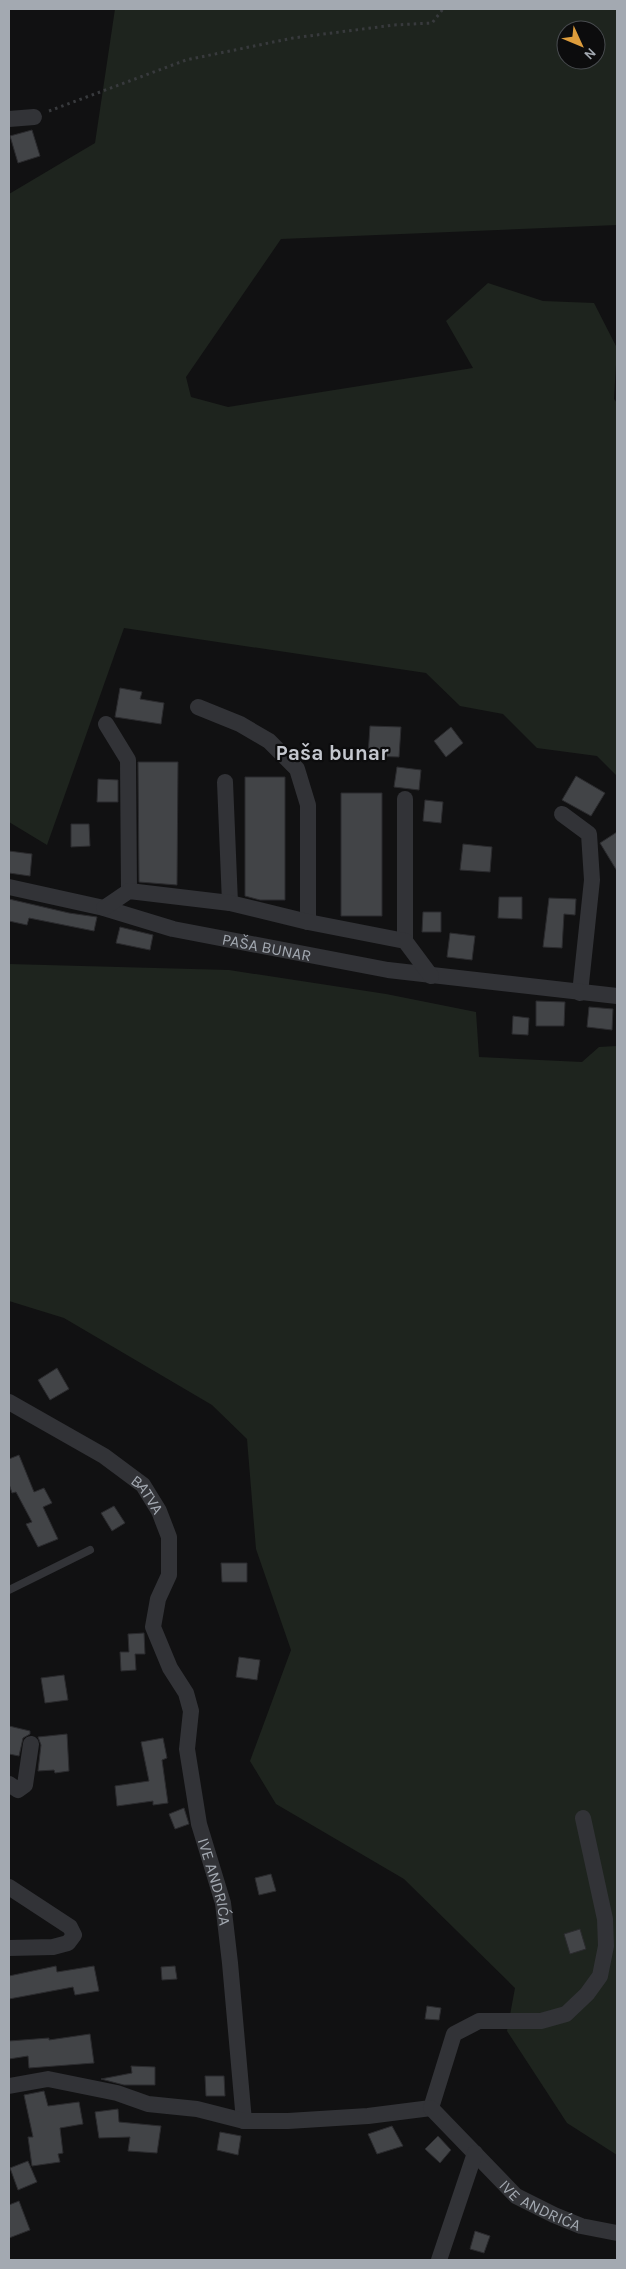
<svg xmlns="http://www.w3.org/2000/svg" width="626" height="2269" viewBox="0 0 626 2269" font-family="Karla,sans-serif">
<rect width="100%" height="100%" fill="#111112"/>
<path fill="#1e241e" fill-rule="evenodd" d="M115 9H617V225L281 239 186 377 191 397 228 407 473 368 446 321 488 283 543 301 594 303 617 348 614 399 617 403V776L597 756 537 748 503 714 460 706 426 673 124 628 47 845 9 822V194L95 143ZM566 30H596V60H566Z
M9 964 229 970 386 994 476 1012 479 1057 582 1062 599 1047 617 1046V2155L567 2123 507 2031 515 1988 404 1879 276 1804 250 1761 291 1650 256 1549 247 1439 212 1405 64 1318 9 1301Z"/>
<path fill="#424447" stroke="#2b2b2e" d="M32 130 40 156 18 163 10 136Z
M120 688 142 692 140 699 164 703 161 724 115 717Z
M370 726 401 727 399 757 368 756Z
M451 727 463 743 446 757 434 741Z
M138 762H178L177 885 139 882Z
M397 767 421 770 419 790 394 787Z
M576 776 605 793 591 816 562 800Z
M245 777H285V900H260L245 896Z
M98 779 118 780V802H97Z
M341 793H382V916H341Z
M425 800 443 802 441 823 423 821Z
M71 824H89L90 846 71 847Z
M617 832V871L600 843Z
M463 844 492 847 490 872 460 870Z
M9 851 32 854 30 876 9 873Z
M499 897H522V919L498 918Z
M549 898 576 899 575 915 564 914 562 948 543 947Z
M9 899 69 913 97 917 94 931 29 918 27 925 9 921Z
M423 912H441V932H422Z
M120 927 153 935 150 950 116 943Z
M450 933 475 936 472 960 447 957Z
M536 1001 565 1002 564 1026H536Z
M589 1007 613 1009 612 1030 587 1027Z
M513 1016 529 1018 528 1035 512 1034Z
M57 1368 69 1389 50 1400 38 1380Z
M19 1455 34 1492 44 1488 52 1503 43 1507 58 1539 38 1547 26 1524 32 1522 16 1492 12 1493 9 1484V1459Z
M114 1506 125 1523 112 1531 101 1513Z
M221 1563H247V1582H222Z
M144 1633 145 1654H135L136 1670 121 1671 120 1652H129L128 1634Z
M239 1657 260 1660 257 1680 236 1677Z
M64 1675 68 1700 45 1703 41 1678Z
M9 1726 30 1731V1734L23 1738 19 1756 9 1754Z
M67 1734 69 1771 55 1773 54 1770 38 1771 41 1745 38 1737Z
M163 1738 167 1758 162 1760 168 1803 153 1805V1801L117 1806 115 1786 149 1781 141 1742Z
M184 1808 189 1824 175 1829 169 1814Z
M271 1874 276 1891 259 1895 255 1878Z
M580 1929 586 1949 570 1954 564 1934Z
M56 1966 57 1972 94 1966 99 1991 75 1995 73 1987 9 1999V1976Z
M175 1966 177 1979 162 1980 161 1967Z
M427 2006 441 2008 439 2020 425 2019Z
M90 2034 94 2063 29 2068 28 2056 9 2059V2041L49 2038V2040Z
M131 2066 155 2067V2085H124L101 2079 132 2073Z
M205 2076H224L225 2096H206Z
M44 2091 48 2106 79 2102 83 2124 60 2128 63 2153 58 2154 60 2162 32 2166 28 2137H33L24 2095Z
M118 2109 119 2122 161 2126 157 2153 128 2151 130 2137 99 2138 95 2112Z
M392 2126 403 2146 377 2154 368 2134Z
M220 2132 241 2136 238 2155 217 2150Z
M438 2136 451 2150 440 2163 425 2149Z
M28 2161 37 2182 18 2190 10 2168Z
M19 2201 30 2230 9 2238V2205Z
M475 2231 490 2236 484 2253 470 2249Z"/>
<g fill="none" stroke-linecap="round" stroke-linejoin="round">
<path stroke="#383a3d" stroke-width="3" stroke-dasharray="2.5 4" stroke-linecap="butt" d="M49 111 186 60 293 38 394 25 432 23 443 9"/>
<path stroke="#323337" stroke-width="8" d="M9 1590 90 1550"/>
<g stroke="#323337" stroke-width="16">
<path d="M9 119 34 117"/>
<path d="M198 707 240 724 269 741 297 769 308 805V922"/>
<path d="M106 724 128 760 129 891"/>
<path d="M225 782 230 903"/>
<path d="M405 799V941"/>
<path d="M562 814 589 834 592 880 580 993"/>
<path id="s1" d="M9 887 104 908 173 929 388 970 617 996"/>
<path d="M104 908 129 891 230 903 308 922 405 941 431 976"/>
<path id="s2" d="M9 1402 104 1456 143 1485 159 1511 169 1537V1575L158 1599 153 1627 170 1668 186 1693 191 1711 187 1749 199 1824 223 1903 230 1963 244 2121"/>
<path d="M9 1784 18 1790 25 1785 31 1744"/>
<path d="M9 1887 70 1927 74 1935 68 1943 53 1947 9 1948"/>
<path d="M9 2086 48 2079 117 2093 148 2104 197 2109 244 2121H288L368 2116 431 2108"/>
<path d="M431 2108 454 2034 479 2021H541L566 2014 587 1994 600 1976 606 1946 605 1919 583 1818"/>
<path id="s3" d="M431 2108 516 2196 554 2215 581 2226 617 2233"/>
<path d="M439 2260 475 2153"/>
</g>
</g>
<g text-anchor="middle" dominant-baseline="central" stroke-width="4.5" stroke-linejoin="round" paint-order="stroke">
<g font-size="16" fill="#a3a9b1" stroke="#0c0c0d">
<text stroke="none"><textPath href="#s1" startOffset="265">PAŠA BUNAR</textPath></text>
<text stroke="none"><textPath href="#s2" startOffset="168">BATVA</textPath></text>
<text stroke="none"><textPath href="#s2" startOffset="576">IVE ANDRIĆA</textPath></text>
<text stroke="none"><textPath href="#s3" startOffset="148">IVE ANDRIĆA</textPath></text>
</g>
<g font-size="21" font-weight="bold" fill="#c4c7ce" stroke="#0c0c0d">
<text x="332" y="753">Paša bunar</text>
</g>
</g>
<rect width="626" height="2269" fill="none" stroke="#a3a9b1" stroke-width="20"/>
<g transform="translate(581 45) rotate(134)"><circle r="24" fill="#0c0c0d" stroke="#484b4f"/>
<path d="M0-4L9 19L0 12L-9 19Z" fill="#de9d3c"/>
<text y="-8" font-size="14" font-weight="bold" text-anchor="middle" fill="#a3a9b1">N</text>
</g>
</svg>
